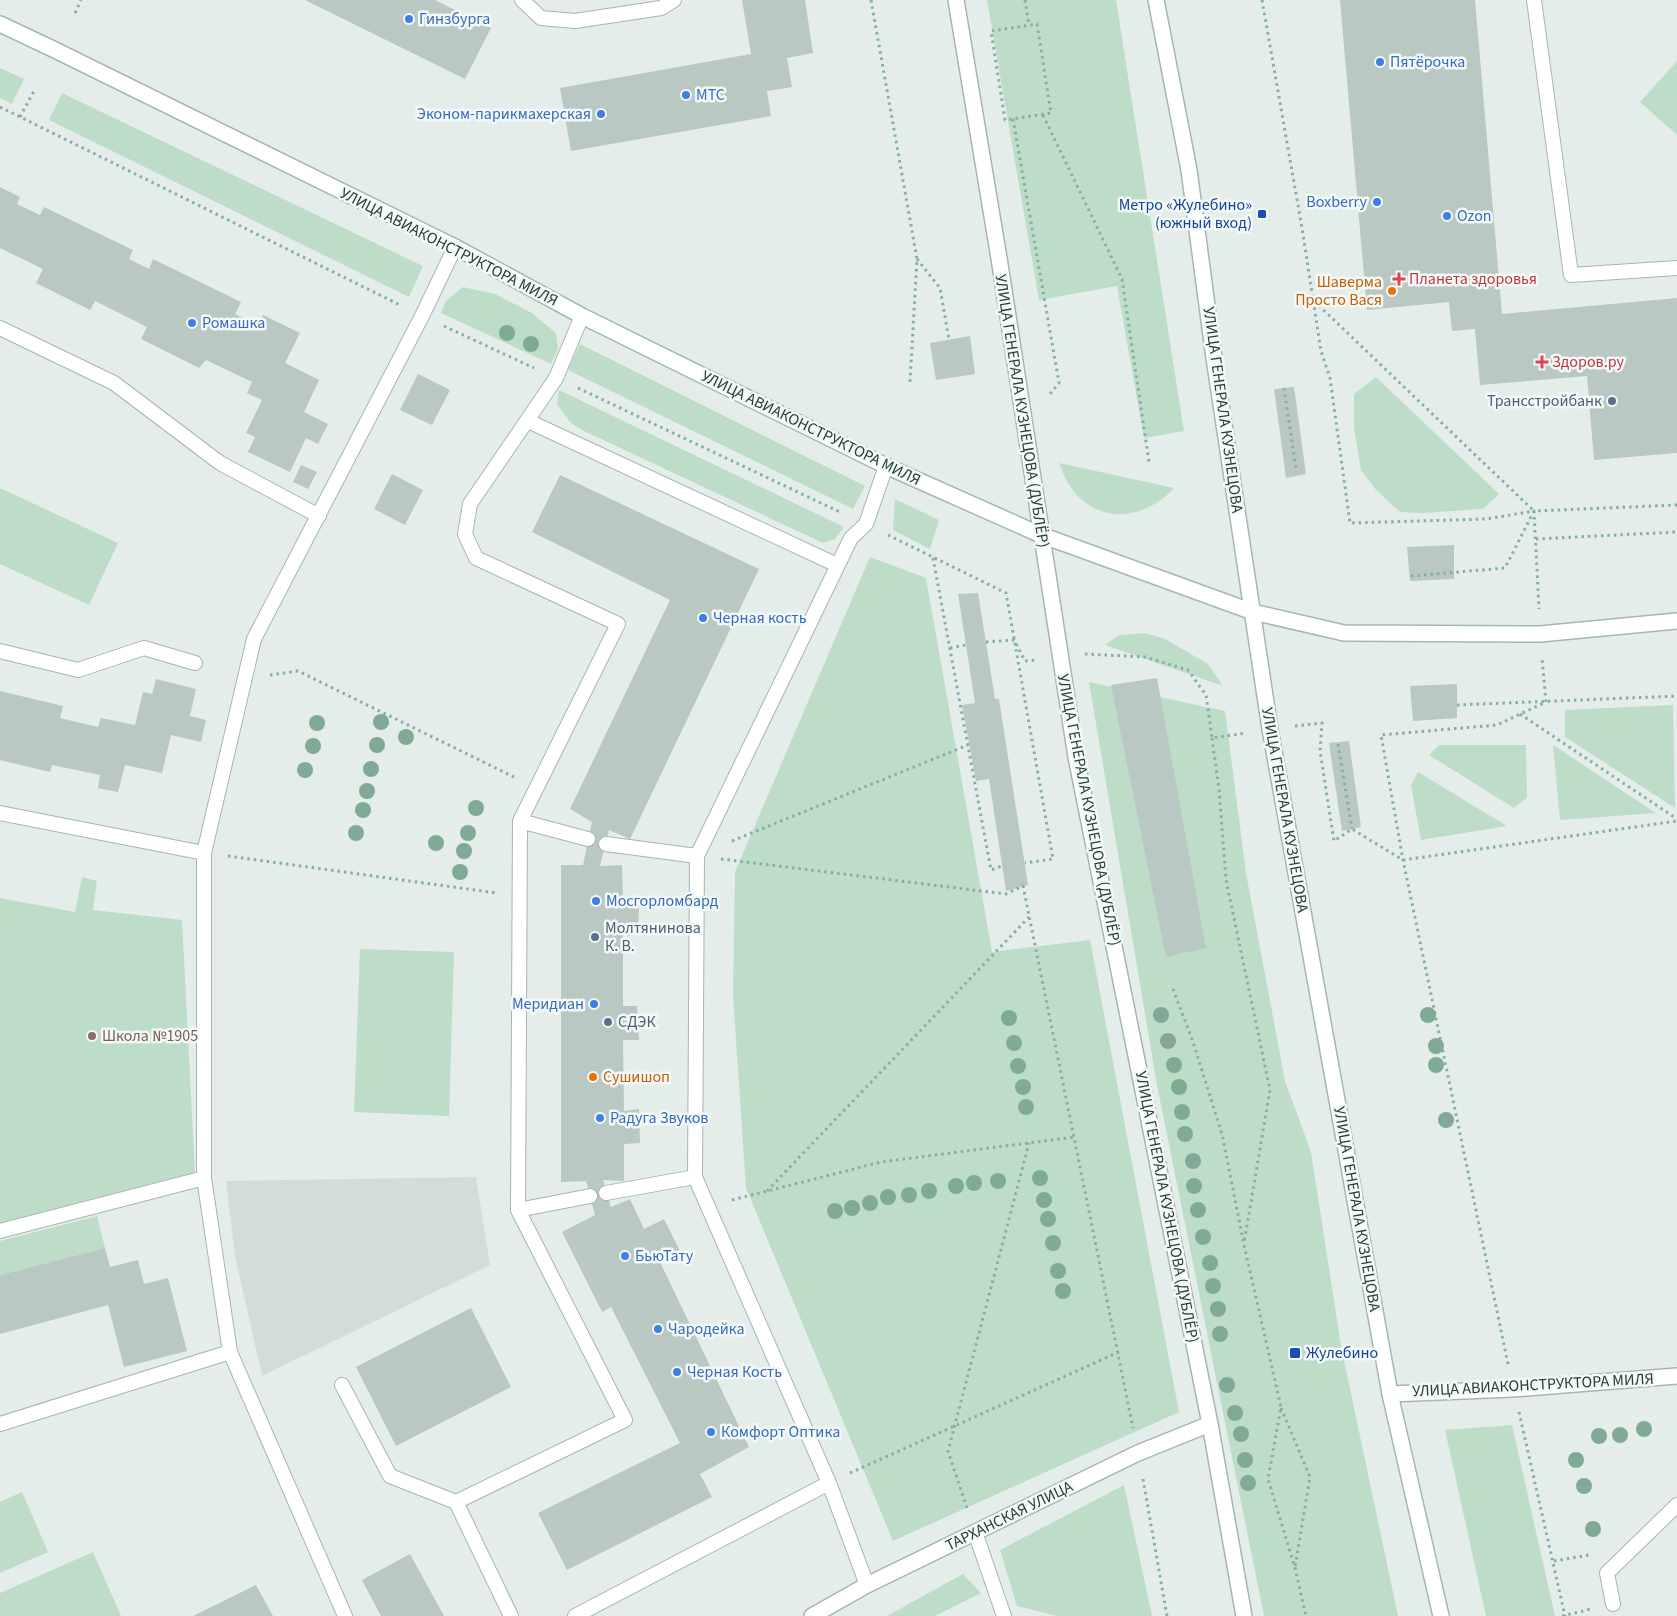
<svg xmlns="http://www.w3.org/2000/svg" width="1677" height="1616" viewBox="0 0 1677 1616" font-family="'Source Sans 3',sans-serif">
<rect width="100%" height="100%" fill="#e4edea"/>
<path fill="#d2ddd9" d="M476 1177 490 1265 262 1376 235 1256 226 1181Z"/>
<path fill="#beddc9" d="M987 0H1116L1184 431 1144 438 1117 286 1039 300Z
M1677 61V135L1640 102Z
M0 68 24 79 12 104 0 98Z
M62 93 423 266 409 297 49 120Z
M463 287 495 294 532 313 556 333 558 349 551 364 441 313 446 301Z
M580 344 865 486 853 509 568 370Z
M1376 377 1499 494 1483 509 1423 513 1400 512 1376 490 1361 470 1354 428V394Z
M559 390 844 527 835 539 823 543 582 430 570 422 557 404Z
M1059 463 1174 488C1150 515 1110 525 1081 499 1070 490 1064 476 1059 463Z
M0 488 118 543 89 605 0 564Z
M895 499 939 520 930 549 893 530Z
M870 557 926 578 992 952 1090 940 1179 1412 893 1541 746 1188 733 996 735 872Z
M1145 633 1165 639 1208 664 1223 686 1105 645 1119 635Z
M1089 682 1225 711 1246 873 1285 1081 1311 1152 1341 1346 1398 1616H1264L1157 1085Z
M1673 705 1675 808 1565 737V710Z
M1439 745H1526L1527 798 1514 808 1429 755Z
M1553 745 1656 813 1560 820Z
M1418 772 1507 826 1421 840 1411 785Z
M82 877 97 881 93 910 182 920 195 1172 0 1223V898L75 912Z
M360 949 454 952 449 1116 354 1112Z
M97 1216 105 1248 0 1275V1241Z
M1512 1425 1555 1616H1486L1445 1430Z
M1124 1485 1152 1616H1057L1017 1606 1000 1550Z
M22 1492 48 1552 0 1573V1502Z
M93 1552 121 1616H0V1593Z
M963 1574 981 1593 935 1616H887Z"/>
<path fill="#b9c8c3" d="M305 0H435L491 28 465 79Z
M742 0H805L813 53 787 58 792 87 767 91 771 116 571 151 560 88 751 54Z
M1340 0H1475L1502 314 1677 298V453L1594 460 1587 376 1480 385 1475 329 1452 331 1449 302 1367 310Z
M0 187 20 197 17 204 40 215 44 207 133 250 129 259 149 269 153 259 241 302 235 314 258 325 263 315 300 333 285 363 319 380 304 412 328 424 318 444 306 438 290 472 248 452 255 437 246 433 262 400 247 393 252 382 206 360 199 368 141 339 147 327 95 301 90 310 36 283 43 269 0 248Z
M970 336 975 374 936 380 930 343Z
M418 374 450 390 432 425 400 410Z
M1294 387 1306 474 1286 478 1274 389Z
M301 465 317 472 308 489 293 482Z
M392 474 423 490 405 525 374 509Z
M560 475 759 569 630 839 609 830 600 866 622 865 623 903 639 902 638 935H623V1006H637L639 1040H623L624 1111 639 1109 640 1143 624 1144V1181L603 1180 611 1207 630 1199 644 1229 664 1219 680 1251 660 1262 749 1447 700 1474 712 1497 567 1570 538 1513 680 1443 611 1307 602 1312 562 1232 595 1215 586 1181 561 1182V865H583L592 822 570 809 670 600 532 532Z
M1454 545V579L1410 581 1407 547Z
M978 593 995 699H999L1028 885 1006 891 989 779 976 781 962 705 975 703 958 594Z
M1157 678 1206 948 1166 957 1111 685Z
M156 679 196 689 190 716 206 720 201 742 171 735 162 773 125 765 118 792 98 788 100 775 52 765 50 772 0 760V691L63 706 60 718 98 727 101 718 135 725 143 692 152 694Z
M1457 684V718L1413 721 1410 686Z
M1349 741 1361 827 1342 831 1329 743Z
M105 1248 110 1267 138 1260 144 1284 168 1278 187 1351 124 1367 108 1305 0 1334V1275Z
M471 1308 511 1387 396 1446 356 1367Z
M410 1554 444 1616H381L362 1580Z
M256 1585 273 1616H193Z"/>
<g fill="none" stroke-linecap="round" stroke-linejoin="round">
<defs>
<path id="lane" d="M522 0 541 18 575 21 661 8 674 0
M1534 0 1571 275 1677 268
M0 328 114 383 220 463 319 516
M528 421 837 565
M0 651 78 670 144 648 195 663
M0 813 204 853
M520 821 588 839
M606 844 697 856
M606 1193 695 1177
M518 1210 590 1196
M0 1231 204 1178
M342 1385 390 1476 456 1502 511 1616
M0 1424 230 1352
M456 1502 625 1420 518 1210 520 821 618 624 476 558 465 534 470 504 556 378 582 316
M975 1532 1004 1616
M867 1585 829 1483 695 1177 697 856 851 538 866 524 886 466
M1613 1604 1607 1573 1677 1505
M345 1616 230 1352 204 1178V853L254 639 422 316 455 247
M575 1616 829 1483"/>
<path id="street" d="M956 0 999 258 1076 757 1210 1424 1244 1616
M1390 1394 1513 1389 1677 1376
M812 1616 867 1585 1138 1453 1210 1424"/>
<path id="secondary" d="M1156 0 1189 170 1214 358 1270 729 1390 1394 1441 1616
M0 24 55 50 455 247 582 316 886 466 1041 535 1253 612 1344 633 1540 634 1677 621"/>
</defs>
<use href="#lane" stroke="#a7b5b1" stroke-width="16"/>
<use href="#street" stroke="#a7b5b1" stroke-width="18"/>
<use href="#secondary" stroke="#a2b8b2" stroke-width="18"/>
<path stroke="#85afa6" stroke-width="3" stroke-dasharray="2.5 4" stroke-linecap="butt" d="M871 0 917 259 910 382
M1025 0 1029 25
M1262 0 1302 228 1321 351 1330 378 1350 523 1486 519 1534 511 1539 609
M75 13 81 0
M1037 24 1051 113 1005 120 991 31Z
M0 107 400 305
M1043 115 1122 279 1149 462
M20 117 35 89
M1013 119 1059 383 1049 395
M917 259 940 288 949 340
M1314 301 1534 511
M444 326 534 368
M578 388 842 513
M1284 388 1296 469
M888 535 1006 593 1053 859 1025 863
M1536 539 1677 532
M933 558 991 870 1002 866
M1411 576 1505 568 1534 511 1677 505
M986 642 1014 640 1025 661 1037 660
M950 648 966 645
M1085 654 1145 657 1188 670 1206 695 1212 738 1246 733
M270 675 298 671 514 777
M1457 705 1677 696
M1520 714 1677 819
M1295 726 1322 723 1320 751 1334 841 1352 829 1403 860 1677 821
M1212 738 1219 789 1226 880 1270 1090 1244 1243
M1338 744 1352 829
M732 841 968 745
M228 856 497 893
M721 859 1006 894 1023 886 1133 1428
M1173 989 1193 1042 1222 1134 1244 1245 1281 1407 1268 1479 1295 1568 1306 1616
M767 1191 1029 917
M732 1200 881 1162 1075 1137
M1508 1364 1403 860 1381 735 1497 725 1546 702 1542 658
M1281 1408 1310 1477 1295 1567
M1519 1412 1565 1616
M850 1473 1119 1352
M1143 1479 1167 1616
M967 1508 948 1451 1029 1143
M1554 1561 1589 1555
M1562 1616 1591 1609"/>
<use href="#lane" stroke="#fff" stroke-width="14"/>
<use href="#street" stroke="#fff" stroke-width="15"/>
<use href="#secondary" stroke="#fff" stroke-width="15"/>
</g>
<g fill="#80aa95">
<circle cx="507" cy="333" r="8"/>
<circle cx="531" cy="344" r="8"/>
<circle cx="381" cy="722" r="8"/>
<circle cx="317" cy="723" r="8"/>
<circle cx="406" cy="737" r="8"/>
<circle cx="377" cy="745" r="8"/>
<circle cx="313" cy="746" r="8"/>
<circle cx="371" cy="769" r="8"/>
<circle cx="305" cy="770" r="8"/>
<circle cx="367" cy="791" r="8"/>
<circle cx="476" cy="808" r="8"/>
<circle cx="363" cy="810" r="8"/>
<circle cx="356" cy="833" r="8"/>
<circle cx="468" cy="833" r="8"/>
<circle cx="436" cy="843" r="8"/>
<circle cx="464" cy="851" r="8"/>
<circle cx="460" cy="872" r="8"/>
<circle cx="1161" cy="1015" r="8"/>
<circle cx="1428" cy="1015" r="8"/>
<circle cx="1009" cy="1018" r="8"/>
<circle cx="1168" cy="1041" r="8"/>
<circle cx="1014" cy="1043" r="8"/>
<circle cx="1436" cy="1046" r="8"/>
<circle cx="1174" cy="1065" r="8"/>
<circle cx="1436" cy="1065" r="8"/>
<circle cx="1018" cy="1066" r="8"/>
<circle cx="1023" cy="1087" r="8"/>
<circle cx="1179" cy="1087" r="8"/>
<circle cx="1026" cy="1107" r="8"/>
<circle cx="1182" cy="1112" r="8"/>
<circle cx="1446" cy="1120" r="8"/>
<circle cx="1185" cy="1134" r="8"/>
<circle cx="1193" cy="1161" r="8"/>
<circle cx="1040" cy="1178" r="8"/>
<circle cx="998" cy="1181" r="8"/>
<circle cx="974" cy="1183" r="8"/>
<circle cx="956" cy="1186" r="8"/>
<circle cx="1194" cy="1186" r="8"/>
<circle cx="929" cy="1191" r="8"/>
<circle cx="909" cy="1195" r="8"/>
<circle cx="888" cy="1197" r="8"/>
<circle cx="1044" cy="1200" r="8"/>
<circle cx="870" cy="1203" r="8"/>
<circle cx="852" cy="1208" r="8"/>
<circle cx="1198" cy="1210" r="8"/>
<circle cx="835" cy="1211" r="8"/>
<circle cx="1048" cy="1219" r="8"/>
<circle cx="1203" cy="1237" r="8"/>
<circle cx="1053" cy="1243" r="8"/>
<circle cx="1210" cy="1263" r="8"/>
<circle cx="1058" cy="1271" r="8"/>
<circle cx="1213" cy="1286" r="8"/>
<circle cx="1063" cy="1291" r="8"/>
<circle cx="1218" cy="1309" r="8"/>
<circle cx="1220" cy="1334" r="8"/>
<circle cx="1227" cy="1385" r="8"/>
<circle cx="1235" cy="1413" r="8"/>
<circle cx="1644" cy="1429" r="8"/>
<circle cx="1241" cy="1434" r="8"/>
<circle cx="1620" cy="1435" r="8"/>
<circle cx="1599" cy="1436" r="8"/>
<circle cx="1245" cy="1460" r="8"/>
<circle cx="1576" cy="1460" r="8"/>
<circle cx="1248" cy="1483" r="8"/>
<circle cx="1584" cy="1486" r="8"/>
<circle cx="1593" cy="1529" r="8"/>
</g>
<g fill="#3f7fe0" stroke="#f4f9f7" stroke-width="2">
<circle cx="409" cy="19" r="5"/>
<circle cx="1380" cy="62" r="5"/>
<circle cx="686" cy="95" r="5"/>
<circle cx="601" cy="114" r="5"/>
<circle cx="1377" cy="202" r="5"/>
<circle cx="1447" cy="216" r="5"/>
<circle cx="192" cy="323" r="5"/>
<circle cx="703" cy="618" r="5"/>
<circle cx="596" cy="901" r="5"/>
<circle cx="594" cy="1004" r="5"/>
<circle cx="600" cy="1118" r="5"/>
<circle cx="625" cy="1256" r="5"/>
<circle cx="658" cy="1329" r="5"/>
<circle cx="677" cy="1372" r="5"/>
<circle cx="711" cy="1432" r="5"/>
</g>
<g fill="#1a4fb4" stroke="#f4f9f7" stroke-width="2">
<rect x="1257" y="209" width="10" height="10" rx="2.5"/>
<rect x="1289" y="1347" width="12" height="12" rx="2.5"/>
</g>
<g fill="#e0444e" stroke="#f4f9f7" stroke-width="2">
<path d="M1396.5 271.5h5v5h5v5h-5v5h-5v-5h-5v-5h5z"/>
<path d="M1539.5 354.5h5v5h5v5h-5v5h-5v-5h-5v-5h5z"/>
</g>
<g fill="#e8710a" stroke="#f4f9f7" stroke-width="2">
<circle cx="1392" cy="291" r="5"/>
<circle cx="593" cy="1077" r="5"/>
</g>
<g fill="#5c6f8a" stroke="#f4f9f7" stroke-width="2">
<circle cx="1612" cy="401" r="5"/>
<circle cx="595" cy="937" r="5"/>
<circle cx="608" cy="1022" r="5"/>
</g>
<circle fill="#8d6e63" stroke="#f4f9f7" stroke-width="2" cx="92" cy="1036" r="5"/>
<g text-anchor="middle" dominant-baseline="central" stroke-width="5" stroke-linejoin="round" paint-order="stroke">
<g font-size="16" fill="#366cbe" stroke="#f4f9f7" text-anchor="start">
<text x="419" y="19">Гинзбурга</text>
<text x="1390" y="62">Пятёрочка</text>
<text x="696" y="95">МТС</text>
<text x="591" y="114" text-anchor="end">Эконом-парикмахерская</text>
<text x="1367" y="202" text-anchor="end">Boxberry</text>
<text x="1457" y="216">Ozon</text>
<text x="202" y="323">Ромашка</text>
<text x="713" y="618">Черная кость</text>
<text x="606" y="901">Мосгорломбард</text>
<text x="584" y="1004" text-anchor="end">Меридиан</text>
<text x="610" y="1118">Радуга Звуков</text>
<text x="635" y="1256">БьюТату</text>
<text x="668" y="1329">Чародейка</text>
<text x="687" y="1372">Черная Кость</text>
<text x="721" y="1432">Комфорт Оптика</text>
</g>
<g font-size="16" fill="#164399" stroke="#f4f9f7" text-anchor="end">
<text x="1252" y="205">Метро «Жулебино»<tspan x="1252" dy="18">(южный вход)</tspan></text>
<text x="1306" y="1353" text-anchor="start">Жулебино</text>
</g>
<g font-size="16" fill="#243e39" stroke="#f4f9f7">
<text transform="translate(449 247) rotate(27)">УЛИЦА АВИАКОНСТРУКТОРА МИЛЯ</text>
<text transform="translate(1223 410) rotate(82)">УЛИЦА ГЕНЕРАЛА КУЗНЕЦОВА</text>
<text transform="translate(1022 411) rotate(81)">УЛИЦА ГЕНЕРАЛА КУЗНЕЦОВА (ДУБЛЁР)</text>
<text transform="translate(811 428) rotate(26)">УЛИЦА АВИАКОНСТРУКТОРА МИЛЯ</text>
<text transform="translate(1089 810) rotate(79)">УЛИЦА ГЕНЕРАЛА КУЗНЕЦОВА (ДУБЛЁР)</text>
<text transform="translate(1285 810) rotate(80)">УЛИЦА ГЕНЕРАЛА КУЗНЕЦОВА</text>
<text transform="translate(1167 1207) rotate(79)">УЛИЦА ГЕНЕРАЛА КУЗНЕЦОВА (ДУБЛЁР)</text>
<text transform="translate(1357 1209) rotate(80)">УЛИЦА ГЕНЕРАЛА КУЗНЕЦОВА</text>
<text transform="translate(1533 1385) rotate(-3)">УЛИЦА АВИАКОНСТРУКТОРА МИЛЯ</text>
<text transform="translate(1009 1516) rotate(-26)">ТАРХАНСКАЯ УЛИЦА</text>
</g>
<g font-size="16" fill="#be3a42" stroke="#f4f9f7" text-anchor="start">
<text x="1409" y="279">Планета здоровья</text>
<text x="1552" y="362">Здоров.ру</text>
</g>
<g font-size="16" fill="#c56008" stroke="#f4f9f7" text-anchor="end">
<text x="1382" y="282">Шаверма<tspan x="1382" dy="18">Просто Вася</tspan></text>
<text x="603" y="1077" text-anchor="start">Сушишоп</text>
</g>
<g font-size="16" fill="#4e5e75" stroke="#f4f9f7" text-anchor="start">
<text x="1602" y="401" text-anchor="end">Трансстройбанк</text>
<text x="605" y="928">Молтянинова<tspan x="605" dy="18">К. В.</tspan></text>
<text x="618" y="1022">СДЭК</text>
</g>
<g font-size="16" fill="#785e54" stroke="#f4f9f7" text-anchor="start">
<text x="102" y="1036">Школа №1905</text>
</g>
</g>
</svg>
